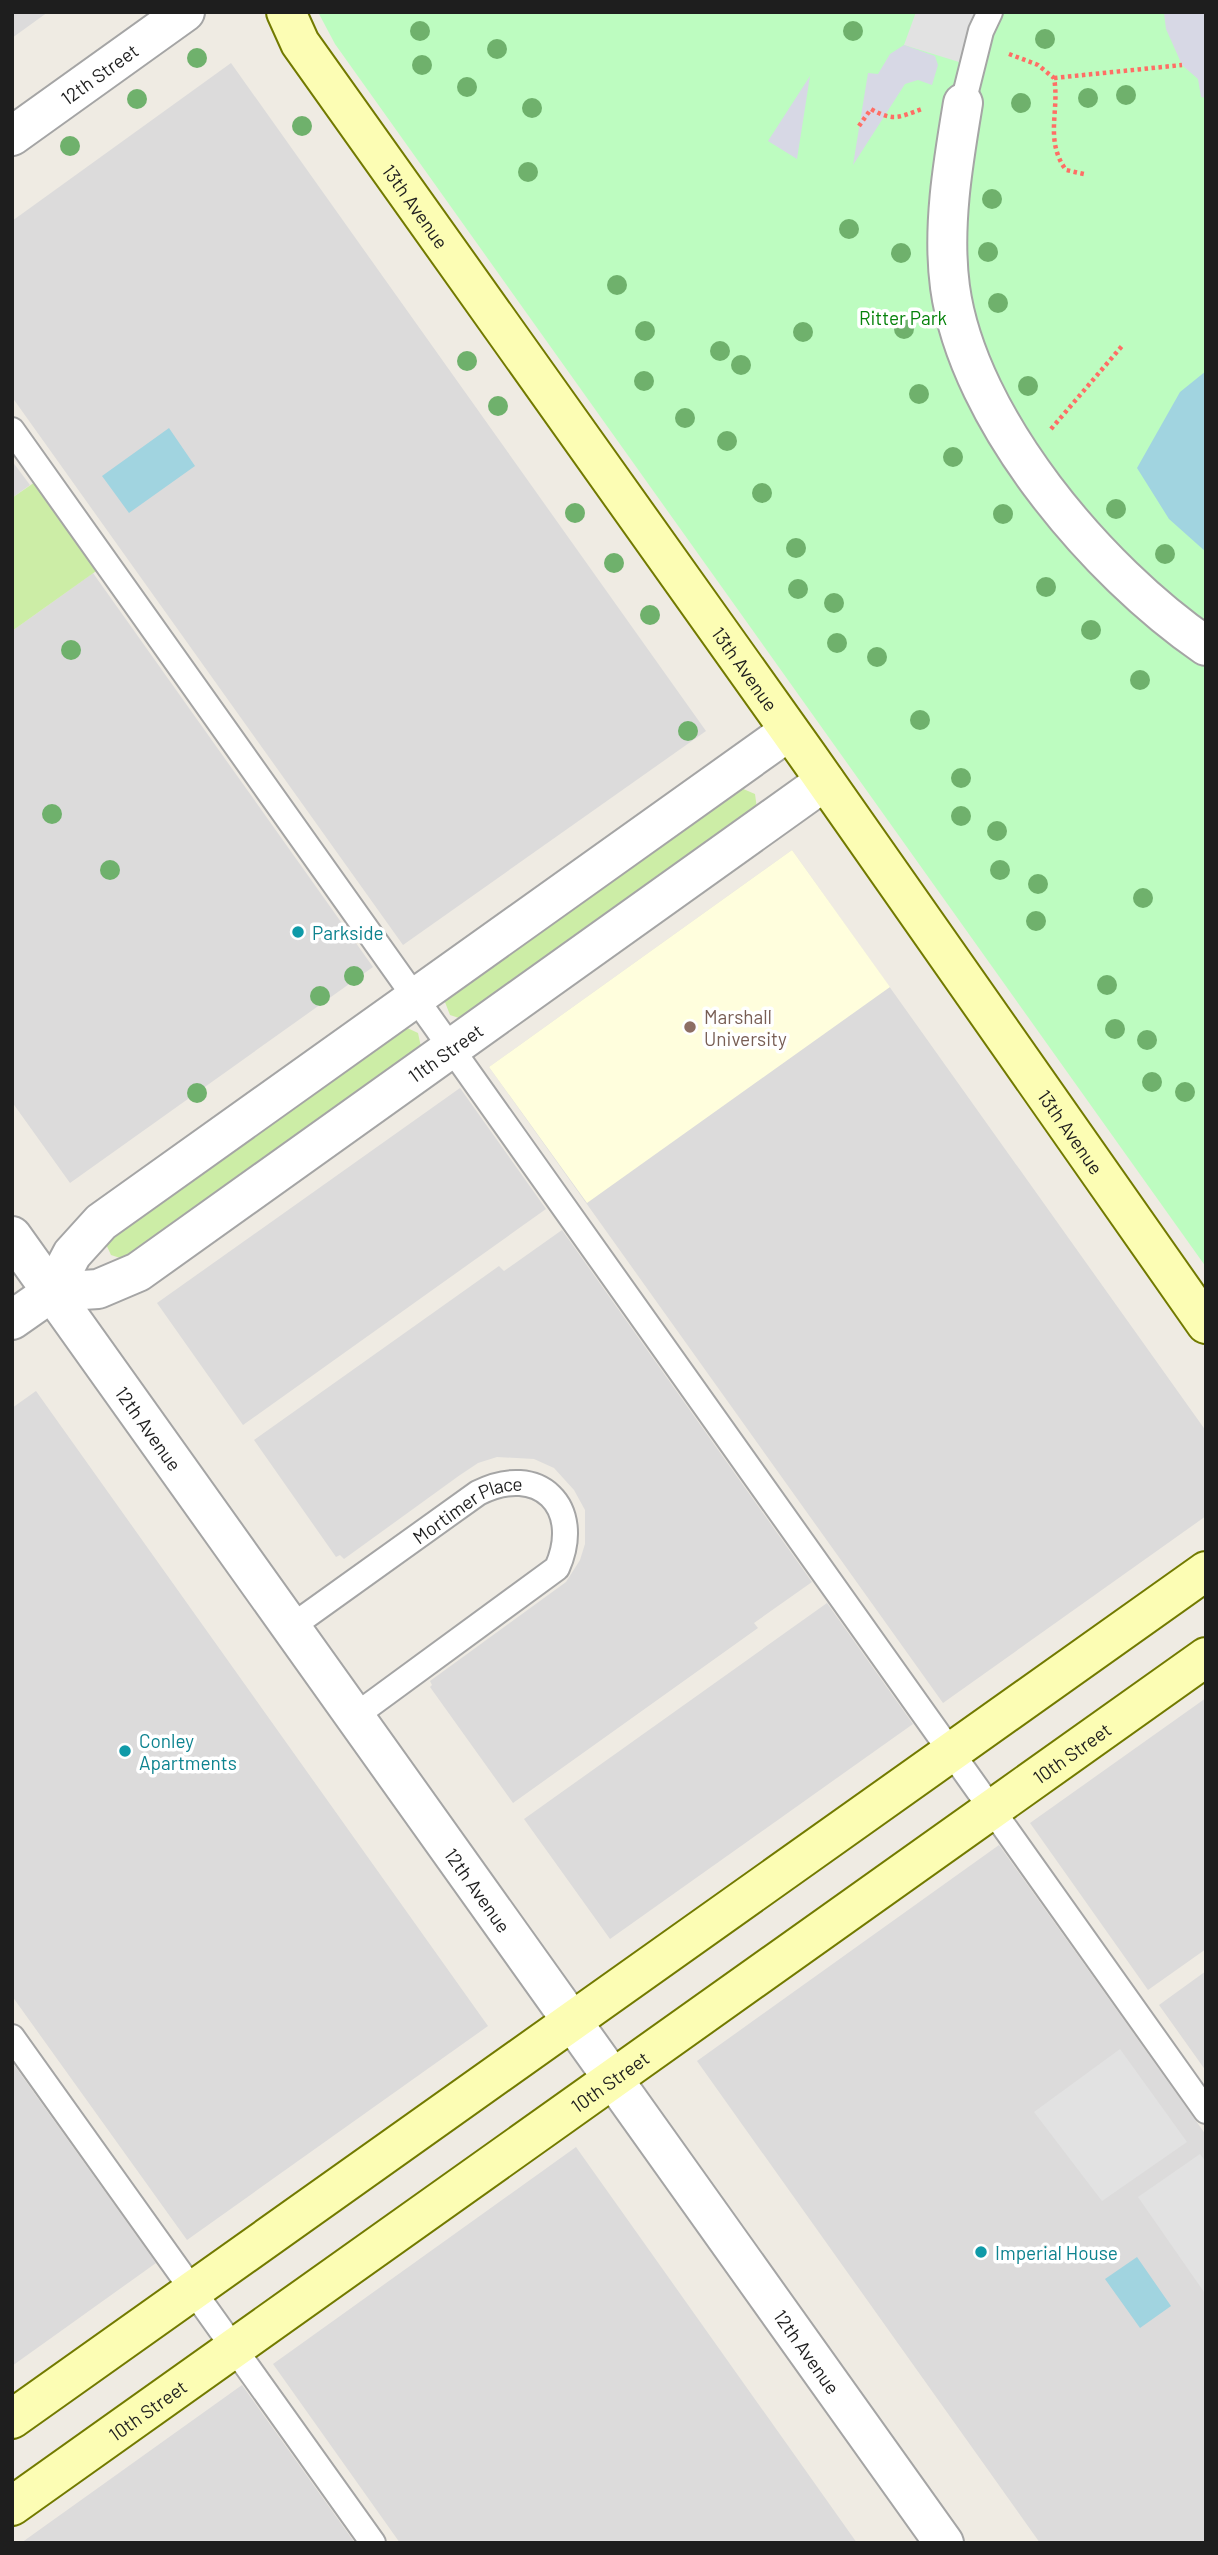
<svg xmlns="http://www.w3.org/2000/svg" width="1218" height="2555" viewBox="0 0 1218 2555" font-family="Barlow,sans-serif">
<rect width="100%" height="100%" fill="#efebe3"/>
<path fill="#dcdbdb" d="M12 12H48L12 38Z
M231 63 706 731 403 945 12 397V221Z
M12 461 30 485 12 498Z
M93 573 373 967 70 1183 12 1102V631Z
M792 850 1206 1431V1516L943 1703 489 1067Z
M460 1088 546 1209 243 1425 157 1303Z
M562 1230 812 1582 754 1623 758 1628 513 1803 430 1687 432 1685 430 1681 566 1582 580 1560 585 1544V1510L574 1490 554 1468 534 1459 497 1457 478 1463 460 1475 344 1559 340 1555 336 1557 254 1440 499 1266 504 1271Z
M36 1391 488 2026 187 2240 12 1996V1408Z
M827 1603 913 1724 610 1939 524 1819Z
M1206 1698V1949L1148 1990 1030 1823Z
M999 1845 1206 2135V2543H1040L697 2061Z
M1206 1971V2071L1159 2005Z
M12 2062 156 2263 12 2366Z
M576 2147 857 2543H400L273 2364Z
M242 2385 355 2543H21Z"/>
<path fill="#fffedd" d="M792 850 890 987 587 1203 489 1067Z"/>
<path fill="#cceda6" d="M35 482 99 569 12 631V498Z
M741 788 755 794 757 809 462 1019 450 1015 443 997Z
M403 1026 418 1033 421 1047 126 1260 111 1255 105 1242Z"/>
<path fill="#bdfcc0" d="M318 12H1206V1267L335 44Z"/>
<path fill="#e2e2e2" d="M916 12H990L972 66 904 45Z
M1120 2049 1187 2142 1102 2201 1034 2112Z
M1200 2154 1206 2162 1204 2292 1138 2197Z"/>
<path fill="#d7d8e5" d="M1206 12V98L1201 97 1198 79 1182 65 1166 29 1164 13Z
M904 45 935 56 938 65 932 85 918 80 905 84 853 165 868 73 878 74 890 54Z
M810 76 797 159 768 141Z"/>
<path fill="#a1d4e0" d="M1206 371V552L1169 519 1137 468 1180 392Z
M169 428 195 466 129 513 102 476Z
M1137 2257 1171 2306 1140 2328 1105 2279Z"/>
<g fill="none" stroke-linecap="round" stroke-linejoin="round">
<defs>
<g id="lane">
<path d="M963 103 981 31 990 12"/>
<path d="M12 430 1206 2111"/>
<path id="s1" d="M291 1627 478 1493C539 1462 584 1507 557 1568L355 1716"/>
<path d="M12 2037 373 2543"/>
</g>
<g id="street">
<path d="M963 103C953 163 942 227 950 287 968 420 1098 572 1206 646"/>
<path id="s2" d="M12 136 185 12"/>
<path id="s3" d="M12 1236 944 2543"/>
<path id="s4" d="M52 1292 98 1289 138 1272 825 781"/>
<path d="M12 1320 52 1292 72 1254 101 1222 789 731"/>
</g>
<g id="secondary">
<path id="s5" d="M286 12 300 43 807 755 1206 1324"/>
<path d="M12 2419 1206 1571"/>
<path id="s6" d="M12 2506 1206 1657"/>
</g>
</defs>
<use href="#lane" stroke="#a5a5a5" stroke-width="28"/>
<use href="#street" stroke="#a5a5a5" stroke-width="42"/>
<use href="#secondary" stroke="#727a00" stroke-width="42"/>
<path stroke="#ff6e65" stroke-width="4.5" stroke-dasharray="3.5 3.5" stroke-linecap="butt" d="M1009 54 1038 65 1054 78C1060 110 1044 140 1066 170L1084 174
M1054 78 1182 65
M859 126 871 109C894 122 899 117 922 109
M1051 429 1122 346"/>
<use href="#lane" stroke="#fff" stroke-width="24"/>
<use href="#street" stroke="#fff" stroke-width="38"/>
<use href="#secondary" stroke="#fcfdb4" stroke-width="38"/>
</g>
<g fill="#6fb16c">
<circle cx="420" cy="31" r="10"/>
<circle cx="853" cy="31" r="10"/>
<circle cx="1045" cy="39" r="10"/>
<circle cx="497" cy="49" r="10"/>
<circle cx="197" cy="58" r="10"/>
<circle cx="422" cy="65" r="10"/>
<circle cx="467" cy="87" r="10"/>
<circle cx="1126" cy="95" r="10"/>
<circle cx="1088" cy="98" r="10"/>
<circle cx="137" cy="99" r="10"/>
<circle cx="1021" cy="103" r="10"/>
<circle cx="532" cy="108" r="10"/>
<circle cx="302" cy="126" r="10"/>
<circle cx="70" cy="146" r="10"/>
<circle cx="528" cy="172" r="10"/>
<circle cx="992" cy="199" r="10"/>
<circle cx="849" cy="229" r="10"/>
<circle cx="988" cy="252" r="10"/>
<circle cx="901" cy="253" r="10"/>
<circle cx="617" cy="285" r="10"/>
<circle cx="998" cy="303" r="10"/>
<circle cx="904" cy="329" r="10"/>
<circle cx="645" cy="331" r="10"/>
<circle cx="803" cy="332" r="10"/>
<circle cx="720" cy="351" r="10"/>
<circle cx="467" cy="361" r="10"/>
<circle cx="741" cy="365" r="10"/>
<circle cx="644" cy="381" r="10"/>
<circle cx="1028" cy="386" r="10"/>
<circle cx="919" cy="394" r="10"/>
<circle cx="498" cy="406" r="10"/>
<circle cx="685" cy="418" r="10"/>
<circle cx="727" cy="441" r="10"/>
<circle cx="953" cy="457" r="10"/>
<circle cx="762" cy="493" r="10"/>
<circle cx="1116" cy="509" r="10"/>
<circle cx="575" cy="513" r="10"/>
<circle cx="1003" cy="514" r="10"/>
<circle cx="796" cy="548" r="10"/>
<circle cx="1165" cy="554" r="10"/>
<circle cx="614" cy="563" r="10"/>
<circle cx="1046" cy="587" r="10"/>
<circle cx="798" cy="589" r="10"/>
<circle cx="834" cy="603" r="10"/>
<circle cx="650" cy="615" r="10"/>
<circle cx="1091" cy="630" r="10"/>
<circle cx="837" cy="643" r="10"/>
<circle cx="71" cy="650" r="10"/>
<circle cx="877" cy="657" r="10"/>
<circle cx="1140" cy="680" r="10"/>
<circle cx="920" cy="720" r="10"/>
<circle cx="688" cy="731" r="10"/>
<circle cx="961" cy="778" r="10"/>
<circle cx="52" cy="814" r="10"/>
<circle cx="961" cy="816" r="10"/>
<circle cx="997" cy="831" r="10"/>
<circle cx="110" cy="870" r="10"/>
<circle cx="1000" cy="870" r="10"/>
<circle cx="1038" cy="884" r="10"/>
<circle cx="1143" cy="898" r="10"/>
<circle cx="1036" cy="921" r="10"/>
<circle cx="354" cy="976" r="10"/>
<circle cx="1107" cy="985" r="10"/>
<circle cx="320" cy="996" r="10"/>
<circle cx="1115" cy="1029" r="10"/>
<circle cx="1147" cy="1040" r="10"/>
<circle cx="1152" cy="1082" r="10"/>
<circle cx="1185" cy="1092" r="10"/>
<circle cx="197" cy="1093" r="10"/>
</g>
<g fill="#0f9aa8" stroke="#fff" stroke-width="2.5">
<circle cx="298" cy="932" r="7"/>
<circle cx="125" cy="1751" r="7"/>
<circle cx="981" cy="2252" r="7"/>
</g>
<circle fill="#8d6e63" stroke="#fff" stroke-width="2.5" cx="690" cy="1027" r="7"/>
<g text-anchor="middle" dominant-baseline="central" stroke-width="7" stroke-linejoin="round" paint-order="stroke">
<g font-size="19" fill="#1e1e1e" stroke="#fff">
<text stroke="none"><textPath href="#s2" startOffset="107">12th Street</textPath></text>
<text stroke="none"><textPath href="#s5" startOffset="234">13th Avenue</textPath></text>
<text stroke="none"><textPath href="#s5" startOffset="802">13th Avenue</textPath></text>
<text stroke="none"><textPath href="#s4" startOffset="467">11th Street</textPath></text>
<text stroke="none"><textPath href="#s5" startOffset="1368">13th Avenue</textPath></text>
<text stroke="none"><textPath href="#s3" startOffset="236">12th Avenue</textPath></text>
<text stroke="none"><textPath href="#s1" startOffset="214">Mortimer Place</textPath></text>
<text stroke="none"><textPath href="#s6" startOffset="1300">10th Street</textPath></text>
<text stroke="none"><textPath href="#s3" startOffset="803">12th Avenue</textPath></text>
<text stroke="none"><textPath href="#s6" startOffset="733">10th Street</textPath></text>
<text stroke="none"><textPath href="#s3" startOffset="1370">12th Avenue</textPath></text>
<text stroke="none"><textPath href="#s6" startOffset="166">10th Street</textPath></text>
</g>
<g font-size="19" fill="#06820b" stroke="#fff">
<text x="903" y="317">Ritter Park</text>
</g>
<g font-size="19" fill="#0d838f" stroke="#fff" text-anchor="start">
<text x="312" y="932">Parkside</text>
<text x="139" y="1740">Conley<tspan x="139" dy="22">Apartments</tspan></text>
<text x="995" y="2252">Imperial House</text>
</g>
<g font-size="19" fill="#785e54" stroke="#fff" text-anchor="start">
<text x="704" y="1016">Marshall<tspan x="704" dy="22">University</tspan></text>
</g>
</g>
<rect width="1218" height="2555" fill="none" stroke="#1e1e1e" stroke-width="28"/>
</svg>
